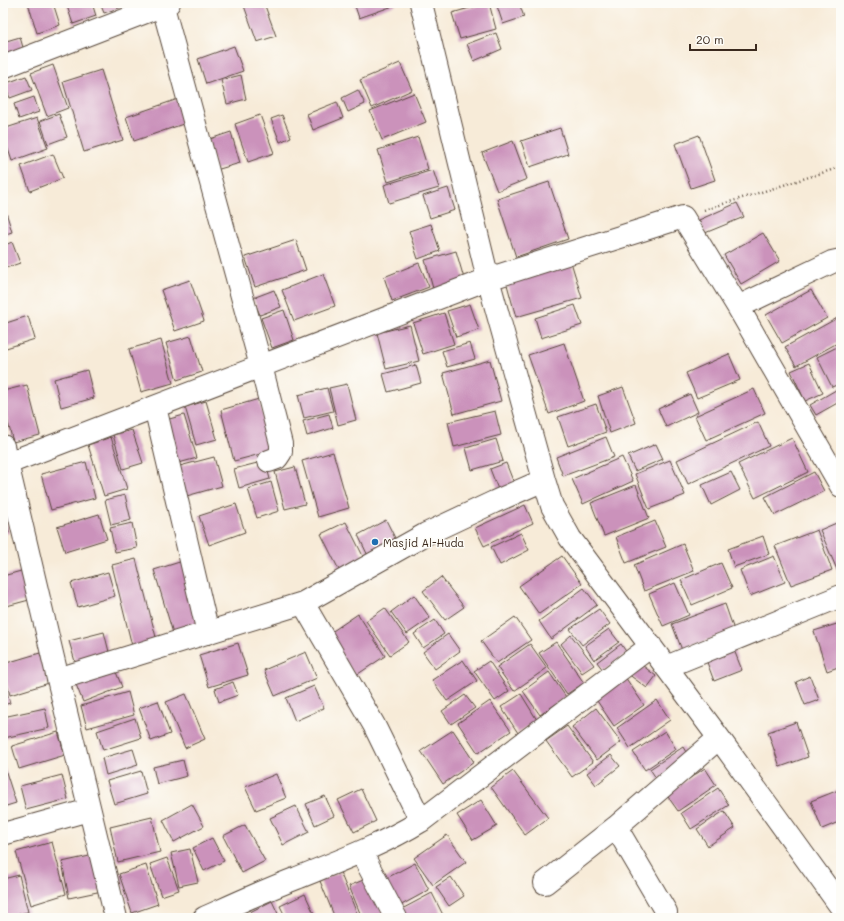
<svg xmlns="http://www.w3.org/2000/svg" width="844" height="921" viewBox="0 0 844 921" font-family="Mali,sans-serif">
<rect width="100%" height="100%" fill="#fdfcf7"/>
<filter id="ink" filterUnits="userSpaceOnUse"><feTurbulence type="fractalNoise" baseFrequency=".025" numOctaves="2"/><feDisplacementMap in="SourceGraphic" scale="8" xChannelSelector="R" yChannelSelector="G"/><feConvolveMatrix kernelMatrix="1 2 1 2 8 2 1 2 1" color-interpolation-filters="sRGB"/></filter>
<filter id="wash" filterUnits="userSpaceOnUse"><feTurbulence type="fractalNoise" baseFrequency=".012" numOctaves="4" result="noise"/><feDisplacementMap in="SourceGraphic" scale="16" xChannelSelector="R" yChannelSelector="G"/><feGaussianBlur stdDeviation="0.9" result="paint"/><feColorMatrix in="noise" values="0 0 0 0 0 0 0 0 0 0 0 0 0 0 0 0 0 1.4 0 .05"/><feComposite in="paint" operator="in"/></filter>
<g filter="url(#wash)">
<rect width="100%" height="100%" fill="#f7ebd8"/>
<g id="blocks">
<path fill="#cb92bb" d="M28 3H53L60 25 37 33Z
M66 3H92L96 16 73 24Z
M100 3H133L104 13Z
M243 3H264L276 36 257 42Z
M354 3H395L396 5 359 18Z
M461 3H476L462 8Z
M487 3H489L496 29 460 39 452 13Z
M496 3H519L524 17 503 24Z
M496 33 502 49 474 61 467 44Z
M20 37 24 51 3 57V42Z
M234 46 243 71 206 84 198 59Z
M400 63 412 90 372 108 360 80Z
M53 65 68 108 47 116 31 73Z
M101 70 123 140 84 152 63 82Z
M241 75 246 99 227 104 221 80Z
M26 76 32 90 10 98 4 84Z
M358 90 365 104 348 112 342 98Z
M414 93 426 122 382 140 370 111Z
M34 97 39 112 19 119 14 104Z
M178 99 186 123 134 141 126 117Z
M337 102 343 118 313 130 307 114Z
M59 114 67 137 48 144 40 121Z
M260 115 274 153 248 162 235 124Z
M282 115 291 137 280 142 271 119Z
M37 118 48 148 12 161 3 134V129Z
M560 128 568 154 530 167 521 141Z
M231 132 240 163 216 170 207 140Z
M699 135 715 180 691 188 675 144Z
M418 137 428 169 388 182 378 150Z
M513 141 527 179 497 191 482 153Z
M53 154 63 178 30 191 21 166Z
M433 170 439 188 389 203 384 185Z
M549 182 568 239 516 257 497 199Z
M448 188 455 210 430 218 423 196Z
M3 196 7 207 3 209Z
M737 203 744 217 705 233 699 220Z
M6 212 12 232 3 235V213Z
M431 224 440 251 418 259 409 231Z
M763 233 780 261 741 284 724 255Z
M296 240 306 270 255 287 245 257Z
M12 242 20 263 3 269V246Z
M456 251 465 282 434 292 425 260Z
M571 262 582 298 516 317 506 281Z
M419 263 429 287 392 301 384 277Z
M323 274 335 306 294 321 282 290Z
M190 280 204 321 175 331 161 290Z
M274 290 281 307 260 315 253 298Z
M811 290 827 318 782 343 766 315Z
M470 304 479 330 456 337 447 311Z
M575 305 582 325 541 338 535 318Z
M284 310 294 340 272 348 261 318Z
M444 313 454 344 423 354 413 323Z
M28 316 35 339 3 349V324Z
M841 316V341L796 366 785 347Z
M410 325 419 361 386 369 377 333Z
M191 336 202 372 177 380 166 343Z
M161 340 173 383 141 392 129 349Z
M470 343 475 359 447 367 442 351Z
M564 343 584 401 549 414 528 355Z
M839 346 841 349V383L832 387 817 357Z
M729 354 740 380 697 398 686 373Z
M490 360 501 401 454 414 443 373Z
M809 363 823 393 805 401 791 371Z
M416 365 421 383 388 392 383 374Z
M87 370 94 398 61 407 54 379Z
M347 384 356 420 338 425 329 388Z
M27 385 40 435 13 442 3 403V391Z
M623 387 636 423 610 433 598 396Z
M841 387V401L816 415 810 405Z
M327 388 333 411 304 418 298 395Z
M754 389 765 413 706 440 695 416Z
M690 394 698 412 666 427 658 409Z
M259 399 272 451 234 461 221 410Z
M206 401 217 439 196 445 185 407Z
M596 404 606 432 568 446 558 417Z
M495 411 501 435 454 447 448 422Z
M329 414 333 428 307 436 303 421Z
M184 415 197 458 175 464 162 421Z
M758 422 769 446 688 484 677 460Z
M132 430 143 463 123 469 113 435Z
M111 437 127 489 104 496 88 445Z
M606 437 614 457 563 476 556 457Z
M792 438 808 472 755 498 738 464Z
M496 439 503 461 472 470 466 448Z
M656 444 663 459 635 471 628 456Z
M333 452 349 508 318 517 302 461Z
M214 457 222 486 183 497 176 467Z
M622 457 633 481 583 504 572 479Z
M670 460 685 495 649 509 635 474Z
M265 461 270 479 239 488 234 469Z
M86 462 95 498 51 510 41 474Z
M506 463 517 491 501 497 490 469Z
M295 467 305 504 285 509 275 472Z
M731 472 740 490 711 505 702 485Z
M814 472 824 491 775 515 765 497Z
M271 482 279 511 257 518 248 489Z
M636 485 649 518 604 536 591 503Z
M125 495 131 520 111 525 105 500Z
M236 504 245 532 209 545 199 516Z
M525 505 533 523 484 546 475 528Z
M99 514 107 539 65 552 57 527Z
M5 515 9 533 3 534V516Z
M386 520 400 548 371 562 358 535Z
M655 521 666 547 626 563 616 537Z
M841 521V579L820 530Z
M346 522 365 560 340 572 321 534Z
M132 523 137 548 115 552 110 528Z
M817 530 832 570 791 585 775 546Z
M521 533 529 550 500 565 491 547Z
M763 536 769 554 734 567 728 549Z
M683 544 694 571 644 591 634 565Z
M562 556 582 584 539 614 519 586Z
M774 556 785 582 750 596 740 570Z
M136 559 158 645 133 650 112 565Z
M186 560 204 624 173 633 154 570Z
M721 563 732 588 692 605 681 580Z
M21 571 29 600 3 607V576Z
M108 572 115 596 78 607 71 583Z
M441 577 464 607 445 620 423 591Z
M675 583 689 615 663 626 649 594Z
M584 588 597 605 551 639 539 621Z
M414 595 430 618 407 634 391 612Z
M725 604 734 630 682 650 672 624Z
M385 608 409 642 390 655 366 621Z
M599 609 610 624 582 645 570 629Z
M358 614 385 656 355 676 327 635Z
M515 617 531 640 497 663 481 641Z
M435 620 444 634 423 648 414 634Z
M840 623 841 627V666L827 671 814 631Z
M609 629 619 642 594 660 585 646Z
M104 632 110 656 76 665 69 641Z
M448 634 460 651 435 669 423 652Z
M571 635 594 665 582 673 561 644Z
M556 642 584 683 567 694 539 653Z
M238 643 248 675 209 687 199 655Z
M530 644 547 668 514 691 497 667Z
M621 644 627 653 603 670 597 662Z
M732 645 742 670 714 681 705 657Z
M306 652 317 678 275 696 264 670Z
M40 653 49 683 10 695 3 670V664Z
M463 660 477 681 447 701 432 680Z
M489 661 509 691 495 701 474 671Z
M638 662 656 676 647 688 628 674Z
M114 667 122 687 83 702 75 682Z
M549 672 566 697 540 715 523 691Z
M623 674 644 705 614 726 593 695Z
M810 676 819 700 805 705 796 682Z
M3 679 10 703 3 705Z
M233 682 238 695 219 702 215 689Z
M314 686 324 708 295 721 286 698Z
M128 692 134 715 87 728 81 706Z
M186 694 205 739 185 748 166 702Z
M521 694 537 720 518 733 501 707Z
M465 695 475 708 451 724 442 711Z
M657 700 670 720 630 748 617 728Z
M158 701 170 734 151 741 139 708Z
M490 701 511 731 478 753 458 723Z
M45 708 49 728 4 738 3 733V717Z
M596 708 621 742 597 760 572 727Z
M135 718 141 738 103 750 97 731Z
M796 722 808 757 780 767 768 732Z
M567 726 593 762 572 777 546 741Z
M453 730 474 762 443 784 421 751Z
M665 731 676 749 645 770 633 752Z
M58 732 65 755 19 769 12 746Z
M683 747 690 759 658 781 650 769Z
M133 749 138 765 106 775 102 758Z
M611 755 620 766 596 785 587 773Z
M183 760 187 776 157 784 153 767Z
M3 763 16 803 3 807Z
M705 768 716 785 678 811 666 794Z
M141 771 147 794 114 804 107 781Z
M513 771 548 818 525 835 491 787Z
M276 774 286 798 256 810 245 787Z
M62 775 68 799 26 810 20 786Z
M718 788 729 805 691 829 681 813Z
M361 789 376 821 354 832 338 800Z
M841 789V821L822 829 811 801Z
M325 796 334 816 315 825 306 804Z
M481 800 497 826 473 840 457 815Z
M192 804 204 826 174 842 163 820Z
M296 806 309 832 283 845 270 818Z
M724 811 735 828 708 846 697 829Z
M152 817 160 852 118 862 110 827Z
M245 825 265 861 242 873 223 836Z
M447 835 466 862 433 885 414 858Z
M212 838 224 861 204 871 193 848Z
M52 842 66 894 31 905 16 852Z
M190 849 198 882 179 886 171 853Z
M94 855 102 891 69 898 62 862Z
M167 858 179 890 161 896 150 864Z
M415 863 429 890 396 908 381 881Z
M146 865 158 904 132 913 119 874Z
M340 872 358 916 354 918H335L320 881Z
M19 875 28 912 3 918V879Z
M451 877 464 896 449 906 436 887Z
M368 878 385 918H362L349 886Z
M432 893 444 917 443 918H404L400 910Z
M305 894 316 918H286L280 906Z
M272 901 280 918H253L250 912Z"/>
</g>
</g>
<g filter="url(#ink)">
<use href="#blocks" fill-opacity="0" stroke="#57473a" stroke-width="1"/>
<g fill="none" stroke-linecap="round" stroke-linejoin="round">
<defs>
<path id="minor" d="M162 3 261 366 281 444V452L277 458 269 461
M421 3 488 279 544 480 552 506 570 538 719 738 841 907
M3 67 169 3
M738 307 832 262 841 260
M155 407 208 633
M3 446 58 679 116 918
M3 465 488 279 683 217 738 307 841 486
M303 603 374 725 421 821
M666 667 841 596
M58 679 303 603 426 534 494 502 544 480
M616 827 666 912
M3 834 89 810
M361 852 396 918
M545 883 616 827 719 738
M204 918C235 904 265 890 297 878 339 861 382 845 421 821L651 646"/>
</defs>
<use href="#minor" stroke="#57473a" stroke-width="24"/>
<path stroke="#57473a" stroke-width="2.5" stroke-dasharray="1 3" stroke-linecap="butt" d="M704 210 841 167"/>
<use href="#minor" stroke="#fff" stroke-width="22"/>
</g>
</g>
<circle fill="#1f6fb2" stroke="#fdfcf7" stroke-width="1.5" cx="375" cy="542" r="4"/>
<g text-anchor="middle" dominant-baseline="central" stroke-width="3" stroke-linejoin="round" paint-order="stroke">
<g font-size="11" fill="#3b2a1e" stroke="#fdfcf7" text-anchor="start">
<text x="383" y="542">Masjid Al-Huda</text>
</g>
</g>
<rect width="844" height="921" fill="none" stroke="#fdfcf7" stroke-width="16"/>
<path d="M690 44v6h66v-6" fill="none" stroke="#3b2a1e" stroke-width="2"/>
<text x="696" y="44" font-size="12" fill="#3b2a1e" stroke="#fdfcf7" stroke-width="3" paint-order="stroke">20 m</text>
</svg>
